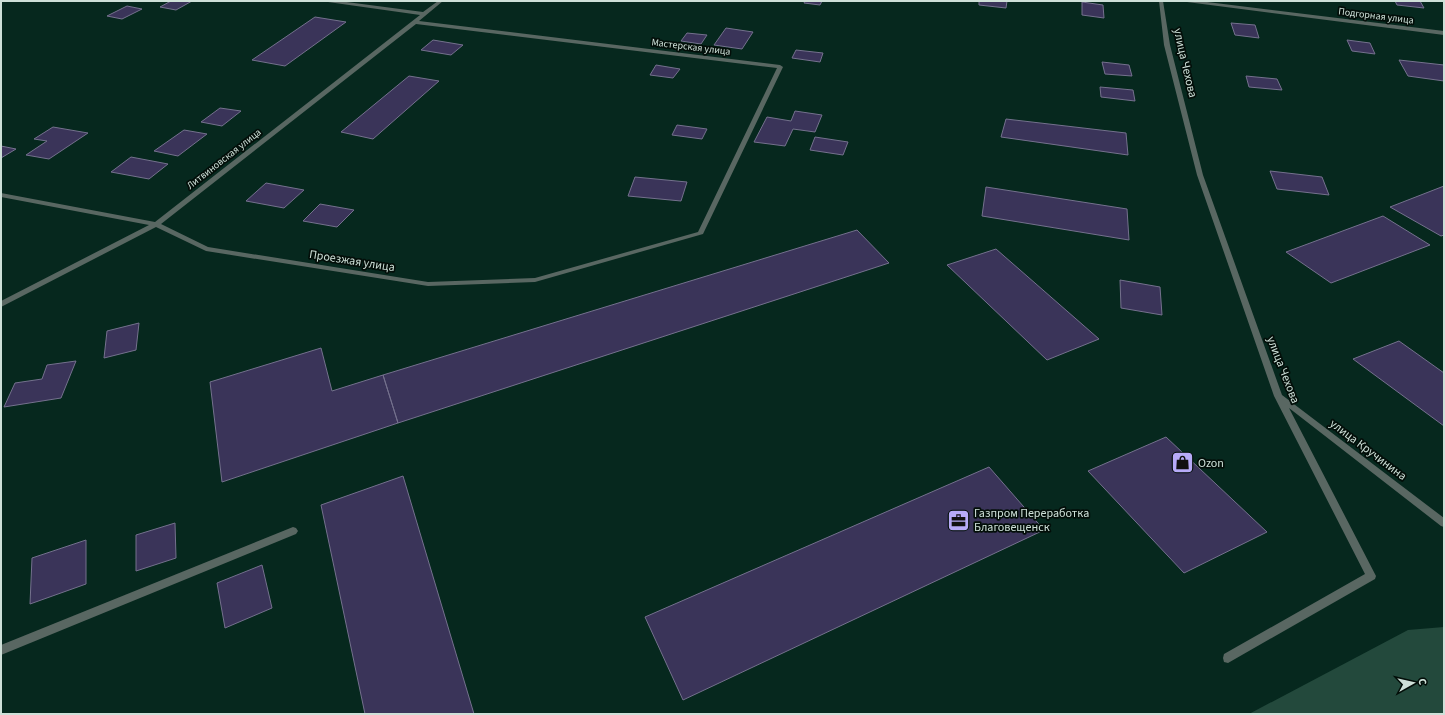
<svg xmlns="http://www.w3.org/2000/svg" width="1445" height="715" viewBox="0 0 1445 715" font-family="'Source Sans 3',sans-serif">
<rect width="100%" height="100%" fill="#06281e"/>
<path fill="#23493c" d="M1444 627V714H1249L1408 630Z"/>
<path fill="#3a3459" stroke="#74718d" d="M171 1H192L176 10 160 7Z
M805 1H822L820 5 804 3Z
M979 1H1007L1006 8 979 5Z
M1395 1H1420L1424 8 1397 5Z
M1082 2 1103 5 1104 18 1082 15Z
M127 6 142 9 122 19 107 16Z
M315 17 346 22 285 66 252 60Z
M1231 23 1255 25 1259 38 1235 35Z
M726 28 753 32 742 49 714 45Z
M687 33 707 35 701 44 681 41Z
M433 40 463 45 451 55 421 50Z
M1347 40 1370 43 1375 54 1352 51Z
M796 50 823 53 820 62 792 58Z
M1399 60 1444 65V81L1408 76Z
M1102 62 1129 65 1132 76 1105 74Z
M656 65 680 69 673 78 650 75Z
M409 76 439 81 373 139 341 132Z
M1246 76 1277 79 1282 90 1249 87Z
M1100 87 1133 90 1135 101 1101 97Z
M220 108 241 111 222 126 201 122Z
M795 111 822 115 815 132 793 129 785 146 754 142 767 117 791 121Z
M1006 119 1126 133 1128 155 1001 137Z
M677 125 707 129 702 139 672 135Z
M53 127 88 133 49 159 26 155 47 141 34 139Z
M184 130 207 134 178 156 154 151Z
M815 137 848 142 843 155 810 150Z
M1 146 16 149 1 158Z
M131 157 168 164 149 179 111 172Z
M1270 171 1322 177 1329 195 1277 189Z
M635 177 687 182 681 201 628 196Z
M266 183 304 190 284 208 246 201Z
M1444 186V235L1441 236 1390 207Z
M986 187 1127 209 1129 240 982 216Z
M320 204 354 210 337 227 303 221Z
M1383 216 1430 245 1331 283 1286 252Z
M857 230 889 263 398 423 383 375Z
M996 249 1099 339 1047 360 947 265Z
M1120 280 1160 287 1162 315 1121 308Z
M139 323 136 350 104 358 107 331Z
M1399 341 1444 373V426L1353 359Z
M321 348 332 391 383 375 398 423 222 482 210 382Z
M76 361 61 398 4 407 15 383 42 379 47 365Z
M1166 437 1267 532 1184 573 1088 471Z
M989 467 1044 530 683 700 645 617Z
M403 476 474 714H365L321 505Z
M175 523 176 558 136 571V535Z
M86 540V584L30 604 32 558Z
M262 565 272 608 225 628 217 583Z"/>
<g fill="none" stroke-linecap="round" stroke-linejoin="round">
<path fill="#596762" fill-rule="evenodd" d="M293 527 296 528 298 531 296 534 1 655V645Z"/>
<path fill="#596762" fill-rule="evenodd" d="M326 1H339L423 12 438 1H443L419 21 780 65 783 67 703 234 535 282 428 286 206 251 156 227 1 307V301L149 225 1 197V193L155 222 420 15 328 2ZM416 24 777 68 698 232 535 278 428 282 208 247 161 224Z
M1159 1H1163L1170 45 1203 175 1282 395 1444 518V527L1441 526 1289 408 1376 576 1375 579 1228 663 1224 662 1223 658 1224 654 1365 574 1274 396 1197 175 1164 45Z
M1185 1H1199L1444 31V35L1187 2Z"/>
</g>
<defs>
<symbol id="shop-square" viewBox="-11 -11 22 22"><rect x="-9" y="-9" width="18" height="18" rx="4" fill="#b7abf8" stroke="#030e09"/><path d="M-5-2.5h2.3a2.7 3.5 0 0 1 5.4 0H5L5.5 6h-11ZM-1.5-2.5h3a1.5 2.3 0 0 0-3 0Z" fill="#111"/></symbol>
<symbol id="office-square" viewBox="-11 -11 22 22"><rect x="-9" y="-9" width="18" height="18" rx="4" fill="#b7abf8" stroke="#030e09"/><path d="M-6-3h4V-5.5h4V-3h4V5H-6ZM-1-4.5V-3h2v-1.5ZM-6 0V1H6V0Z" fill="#111"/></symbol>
</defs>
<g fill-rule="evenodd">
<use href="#shop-square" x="1170" y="450" width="25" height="25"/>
<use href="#office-square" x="946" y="508" width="25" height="25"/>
</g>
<g text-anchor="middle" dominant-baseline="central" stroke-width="3.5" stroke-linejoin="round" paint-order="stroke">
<g font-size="10" fill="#cee0d8" stroke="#030e09">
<text transform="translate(1376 16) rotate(7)">Подгорная улица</text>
<text transform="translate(691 47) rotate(7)">Мастерская улица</text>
<text transform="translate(224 159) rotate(-38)">Литвиновская улица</text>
</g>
<g font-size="12" fill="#cee0d8" stroke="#030e09">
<text transform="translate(1185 63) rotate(77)">улица Чехова</text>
<text transform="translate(352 261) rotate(9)">Проезжая улица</text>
<text transform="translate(1283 370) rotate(69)">улица Чехова</text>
<text transform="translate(1368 450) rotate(37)">улица Кручинина</text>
</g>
<g font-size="12" fill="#cee0d8" stroke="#030e09" text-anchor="start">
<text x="1198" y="463">Ozon</text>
<text x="974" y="513">Газпром Переработка<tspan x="974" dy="14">Благовещенск</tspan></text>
</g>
</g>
<rect width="1445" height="715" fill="none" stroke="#cee0d8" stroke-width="4"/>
<g transform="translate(1413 683) rotate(82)" stroke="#030e09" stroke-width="3" paint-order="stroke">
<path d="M0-3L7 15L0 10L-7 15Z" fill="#cee0d8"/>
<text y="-6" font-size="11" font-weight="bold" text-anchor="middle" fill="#cee0d8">С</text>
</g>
</svg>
